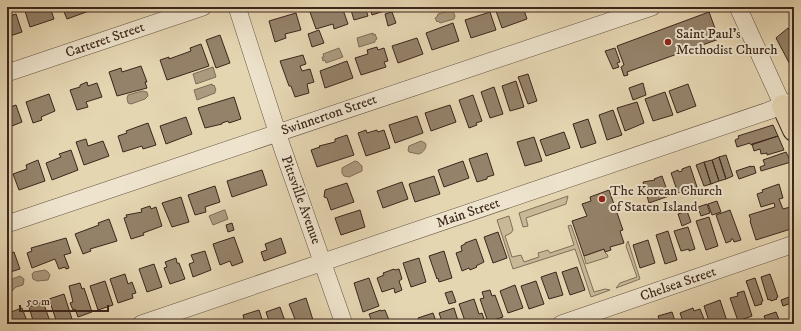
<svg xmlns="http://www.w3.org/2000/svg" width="801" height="331" viewBox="0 0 801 331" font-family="'IM FELL DW Pica',serif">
<rect width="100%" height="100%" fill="#e5d6b2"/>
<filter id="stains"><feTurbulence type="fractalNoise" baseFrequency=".005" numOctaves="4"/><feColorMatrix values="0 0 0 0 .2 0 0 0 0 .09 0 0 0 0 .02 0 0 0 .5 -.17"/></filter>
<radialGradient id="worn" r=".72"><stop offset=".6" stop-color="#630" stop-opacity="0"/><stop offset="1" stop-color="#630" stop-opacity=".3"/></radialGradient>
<path fill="#c8b898" stroke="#826f5a" d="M568 196 566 204 526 218 528 226 523 227 519 213Z
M509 216 513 230 511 233 505 236 512 257 521 255 524 262 539 257 538 253 548 250 550 253 574 245 568 226 571 225 594 292 605 289 610 290 591 297 575 249 513 269 497 220Z
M628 241 640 279 616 288 620 283 637 277 626 246Z
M604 249 606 254H607L608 257 586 264 584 256Z"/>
<path fill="#ac9a7f" stroke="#7f6c57" d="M451 10 453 11 455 16 454 19 440 23 438 21 437 22 435 18 437 17 438 14Z
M373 33V35L375 34 377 39 375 40V42L359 47 357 38Z
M339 48 343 57 326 63 325 60 323 61 322 57H324L323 54Z
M213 67 216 77 196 84 193 74Z
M212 84 213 86 214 85 216 90 215 91V93L197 100 194 90Z
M142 91 147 92 148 96 145 99 131 104 128 103 127 98 128 95Z
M421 141 425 143 426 145C426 149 422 154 418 154L409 152 408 150 409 146Z
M355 161 358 162 362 166V171L349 177 344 176 342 173V168Z
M224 210H225L228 219 213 225 209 216Z
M45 270 48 272 50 275 48 280 37 281 33 279 32 274 34 272Z
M20 276 24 279 23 285 16 287 12 291 7 290V281Z"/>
<path fill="#94826a" stroke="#3c261c" d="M36 7H50L54 19 30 27 25 11Z
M62 7H88L89 11 67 19Z
M316 7H342L348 24 334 29 333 24 316 29 310 12 317 9Z
M350 7H365L368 16 354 20Z
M370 7H386L387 10 372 15Z
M508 7H523L527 19 502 28 496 11Z
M392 12 396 23 388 26 385 14Z
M490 12 496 30 471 38 465 20Z
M709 12 719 39 627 72 628 75 624 76 621 67 624 65 617 46Z
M296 13 301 30 285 34 286 38 275 42 269 21Z
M16 14 22 32 7 37V17Z
M453 23 459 41 432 50 426 33Z
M788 28 794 39V72L776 38Z
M319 30 324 43 312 47 308 34Z
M220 35 230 63 216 68 206 40Z
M417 38 423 54 398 63 392 46Z
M201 44 209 66 167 80 160 60 169 57V59L191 51 190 48Z
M377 47 378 50 384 48 388 61 384 62 386 67 361 75 355 58 368 54 367 50Z
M615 48 620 62 617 63 619 67 613 69 605 51Z
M303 55 306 64 300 66 302 71 310 69 314 82 307 84 309 93 295 97 291 86H289L280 61Z
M347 61 353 78 325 88 320 71Z
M141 66 147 82H145L147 88 117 96 109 72 121 68 122 72Z
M528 74 537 101 528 104 518 77Z
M516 81 524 107 510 111 502 86Z
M87 82 88 86 97 83 102 97 86 102 88 107 77 110 70 90 80 87V85Z
M643 83 646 95 633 100 629 88Z
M688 84 696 106 677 113 669 91Z
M494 87 503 114 490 118 481 92Z
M665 92 673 115 653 121 645 99Z
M49 94 55 111 41 117 42 120 33 123 26 102Z
M473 95 482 121 476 123 477 125 469 128 459 100Z
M234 97 241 119 229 123 228 121 222 123V124L205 128 198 108Z
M637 102 644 123 625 131 617 108Z
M16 105 22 122 7 128V108Z
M450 105 456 122 431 131 425 113Z
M613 110 622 135 607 140 599 115Z
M417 116 423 133 395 143 389 125Z
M186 117 192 134 166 144 160 126Z
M588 119 596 143 581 148 573 124Z
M148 123 156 145 143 149 142 146 123 152 118 136 127 133 126 131Z
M773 125 778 136 751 145 750 143 737 147 735 140 739 138 738 136Z
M366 130 367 133 377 130 378 132 384 130 390 148 366 156 358 133Z
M564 132 570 148 546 156 540 140Z
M347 135 354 155 317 167 311 150 320 147 319 146 335 142V139Z
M778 136 784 150 767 155V153L761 154 760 149 754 151 752 144Z
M534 137 542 161 525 166 517 142Z
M86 139 88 146 103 141 109 156 84 165 76 142Z
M71 150 78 170 52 180 46 163 61 157 59 154Z
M786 152 791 162 761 171 760 167 765 165 763 160Z
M487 153 494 175 487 177V179L477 182 469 159Z
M726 155 733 176 726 179 719 157Z
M719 157 726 179 719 181 712 160Z
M38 160 45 181 19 190 13 174 27 169 26 165Z
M712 160 719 181 711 184 704 162Z
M463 161 469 178 444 187 438 170Z
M704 162 711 184 704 186 696 165Z
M690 166 697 187 678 193 671 173 678 170 679 172 682 171V169Z
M751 166V167L754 166 756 173 739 179 736 171Z
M262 170 267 185 232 197 227 181Z
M434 176 440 194 415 202 409 184Z
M662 176 669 196 649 203 643 182 655 180 654 179Z
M7 177 12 192 7 194Z
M402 182 408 199 383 208 377 191Z
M347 183 354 202 331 210 327 198 324 197 325 190Z
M779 184 783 198 779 199 783 209 794 206V228L756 240 750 221 751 220 749 215 775 207 774 203 761 207 757 194 763 192 762 190Z
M215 186 220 202 205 207 206 212 195 215 188 195Z
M609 190 623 230 620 231 624 243 610 247 611 250 605 252 604 249 584 256 572 221 587 216 582 204 591 201 590 197Z
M181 197 189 222 172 227 162 203Z
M717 201 721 212 712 215 708 204Z
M707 204 710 213 701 216 698 207Z
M150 206 151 209 156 207 162 226 143 233 144 235 131 239 124 218 127 217 126 215 142 212 141 209Z
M360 210 365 227 341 235 335 218Z
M730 210 741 240 734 242 733 239H731V241L726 243 716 215Z
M687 211 691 222 682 226 678 214Z
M709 217 718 246 706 250 696 221Z
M109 219 117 241 90 249 91 251 83 254 75 234 99 225 98 223Z
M232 223 234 230 228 232 226 225Z
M688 227 695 249 689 251V249L681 251 674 231Z
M668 231 677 260 665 264 656 235Z
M498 232 507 258 493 263 484 237Z
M234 237 243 262 232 266 230 261 220 265 213 244Z
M66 238 71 253 64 255 69 268 66 269 65 267 59 269 55 259 32 268 27 253 32 251 31 248Z
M281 238 286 253 264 261 261 252 267 250 265 244Z
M476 239 484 262 476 266 477 267 470 270 469 268 462 271 456 253 462 251 461 246 465 244V243Z
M648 240 655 263 640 268 633 245Z
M205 251 211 270 193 277 189 264 194 262 191 255Z
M444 251 452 278 439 282 438 278 437 279 429 256Z
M14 252 20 269 7 273V254Z
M176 258 177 263H179L185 279 170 284 164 268 167 267 165 262Z
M419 258 426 282 411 287 403 263Z
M154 264 162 287 147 292 139 269Z
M577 267 585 290 570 295 562 272Z
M394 269 395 270 399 269 402 279 399 281 402 290 395 293 394 288 382 292 377 278 384 275 383 273Z
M556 272 563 295 549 299 541 277Z
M125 274 128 284 132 282 136 293 132 294 133 298 118 303 110 279Z
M770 274 778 297 776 298 777 299 771 301 770 299 768 300 761 277Z
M369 278 379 306 363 312 354 283Z
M755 278 763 301 761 302 762 304 755 306 746 281Z
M105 281 113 305 98 310 90 286Z
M536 281 544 304 529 309 521 286Z
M80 283 82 289 84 288 92 312 78 317 75 309 73 310 70 303 73 302 69 286Z
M515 285 523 308 508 313 500 291Z
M490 290 492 296 495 295 503 317 488 322 480 299 484 298 482 292Z
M452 291 456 302 449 304 445 293Z
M744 291 752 316 738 321 730 298 738 296 737 293Z
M64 294 72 319 57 323 49 299Z
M792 296 794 302 783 306 781 300Z
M306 298 313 320 300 324H293L292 320 295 319 289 304Z
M474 299 479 314 482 313 485 322 478 324H466L459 304Z
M720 300 728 324H710L704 306Z
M43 302 51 324H34L29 307Z
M280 307 286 324H270L266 312Z
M22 308 28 324H12L8 313Z
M454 308 459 324H443L439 313Z
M693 308 694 311 700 309 706 324H684L680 313Z
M259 310 263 322 258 324H245L243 315Z
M381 310V311L385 310 389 320 373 324 369 314Z
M672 312 676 324H661L658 316Z
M776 312 780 322 773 324H767L764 316Z
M433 313 437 324H420L418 318Z
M652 319 654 324H638V323Z"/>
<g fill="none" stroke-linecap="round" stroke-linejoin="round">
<defs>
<path id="minor" d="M237 7 282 147 344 324
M738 7 783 106
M7 73 203 7
M7 224 652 7
M141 324 768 111 794 101
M561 324 794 244"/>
<path id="major" d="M783 106 794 130"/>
</defs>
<use href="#minor" stroke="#665242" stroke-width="18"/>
<use href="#major" stroke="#3c261c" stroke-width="24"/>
<use href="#minor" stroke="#eee4cd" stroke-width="17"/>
<use href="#major" stroke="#e5d6b2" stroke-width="22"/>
</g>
<g fill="#8f2418" stroke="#eee4cd" stroke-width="1.5">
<circle cx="668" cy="42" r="4"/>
<circle cx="602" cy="199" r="4"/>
</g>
<g text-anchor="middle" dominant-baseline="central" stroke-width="4" stroke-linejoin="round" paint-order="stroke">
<g font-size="14" fill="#3c261c" stroke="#eee4cd" text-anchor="start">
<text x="676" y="34">Saint Paul's<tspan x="676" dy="16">Methodist Church</tspan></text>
<text x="610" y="191">The Korean Church<tspan x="610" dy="16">of Staten Island</tspan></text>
</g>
<g font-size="14" fill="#3c261c" stroke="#eee4cd">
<text transform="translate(105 40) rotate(-19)">Carteret Street</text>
<text transform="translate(329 115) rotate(-19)">Swinnerton Street</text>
<text transform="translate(301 200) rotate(70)">Pittsville Avenue</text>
<text transform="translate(468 213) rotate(-19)">Main Street</text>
<text transform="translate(678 284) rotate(-19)">Chelsea Street</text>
</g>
</g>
<rect width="801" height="331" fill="none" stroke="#e5d6b2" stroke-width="24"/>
<rect x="8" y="8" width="785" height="315" fill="none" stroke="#3c261c" stroke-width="2"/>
<rect x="12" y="12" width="777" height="307" fill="none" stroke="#3c261c"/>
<path d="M20 305v6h88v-6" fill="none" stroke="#3c261c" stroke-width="2"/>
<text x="26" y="305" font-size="12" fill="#3c261c" stroke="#eee4cd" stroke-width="3" paint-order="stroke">50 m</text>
<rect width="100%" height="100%" filter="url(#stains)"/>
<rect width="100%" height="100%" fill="url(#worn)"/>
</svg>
